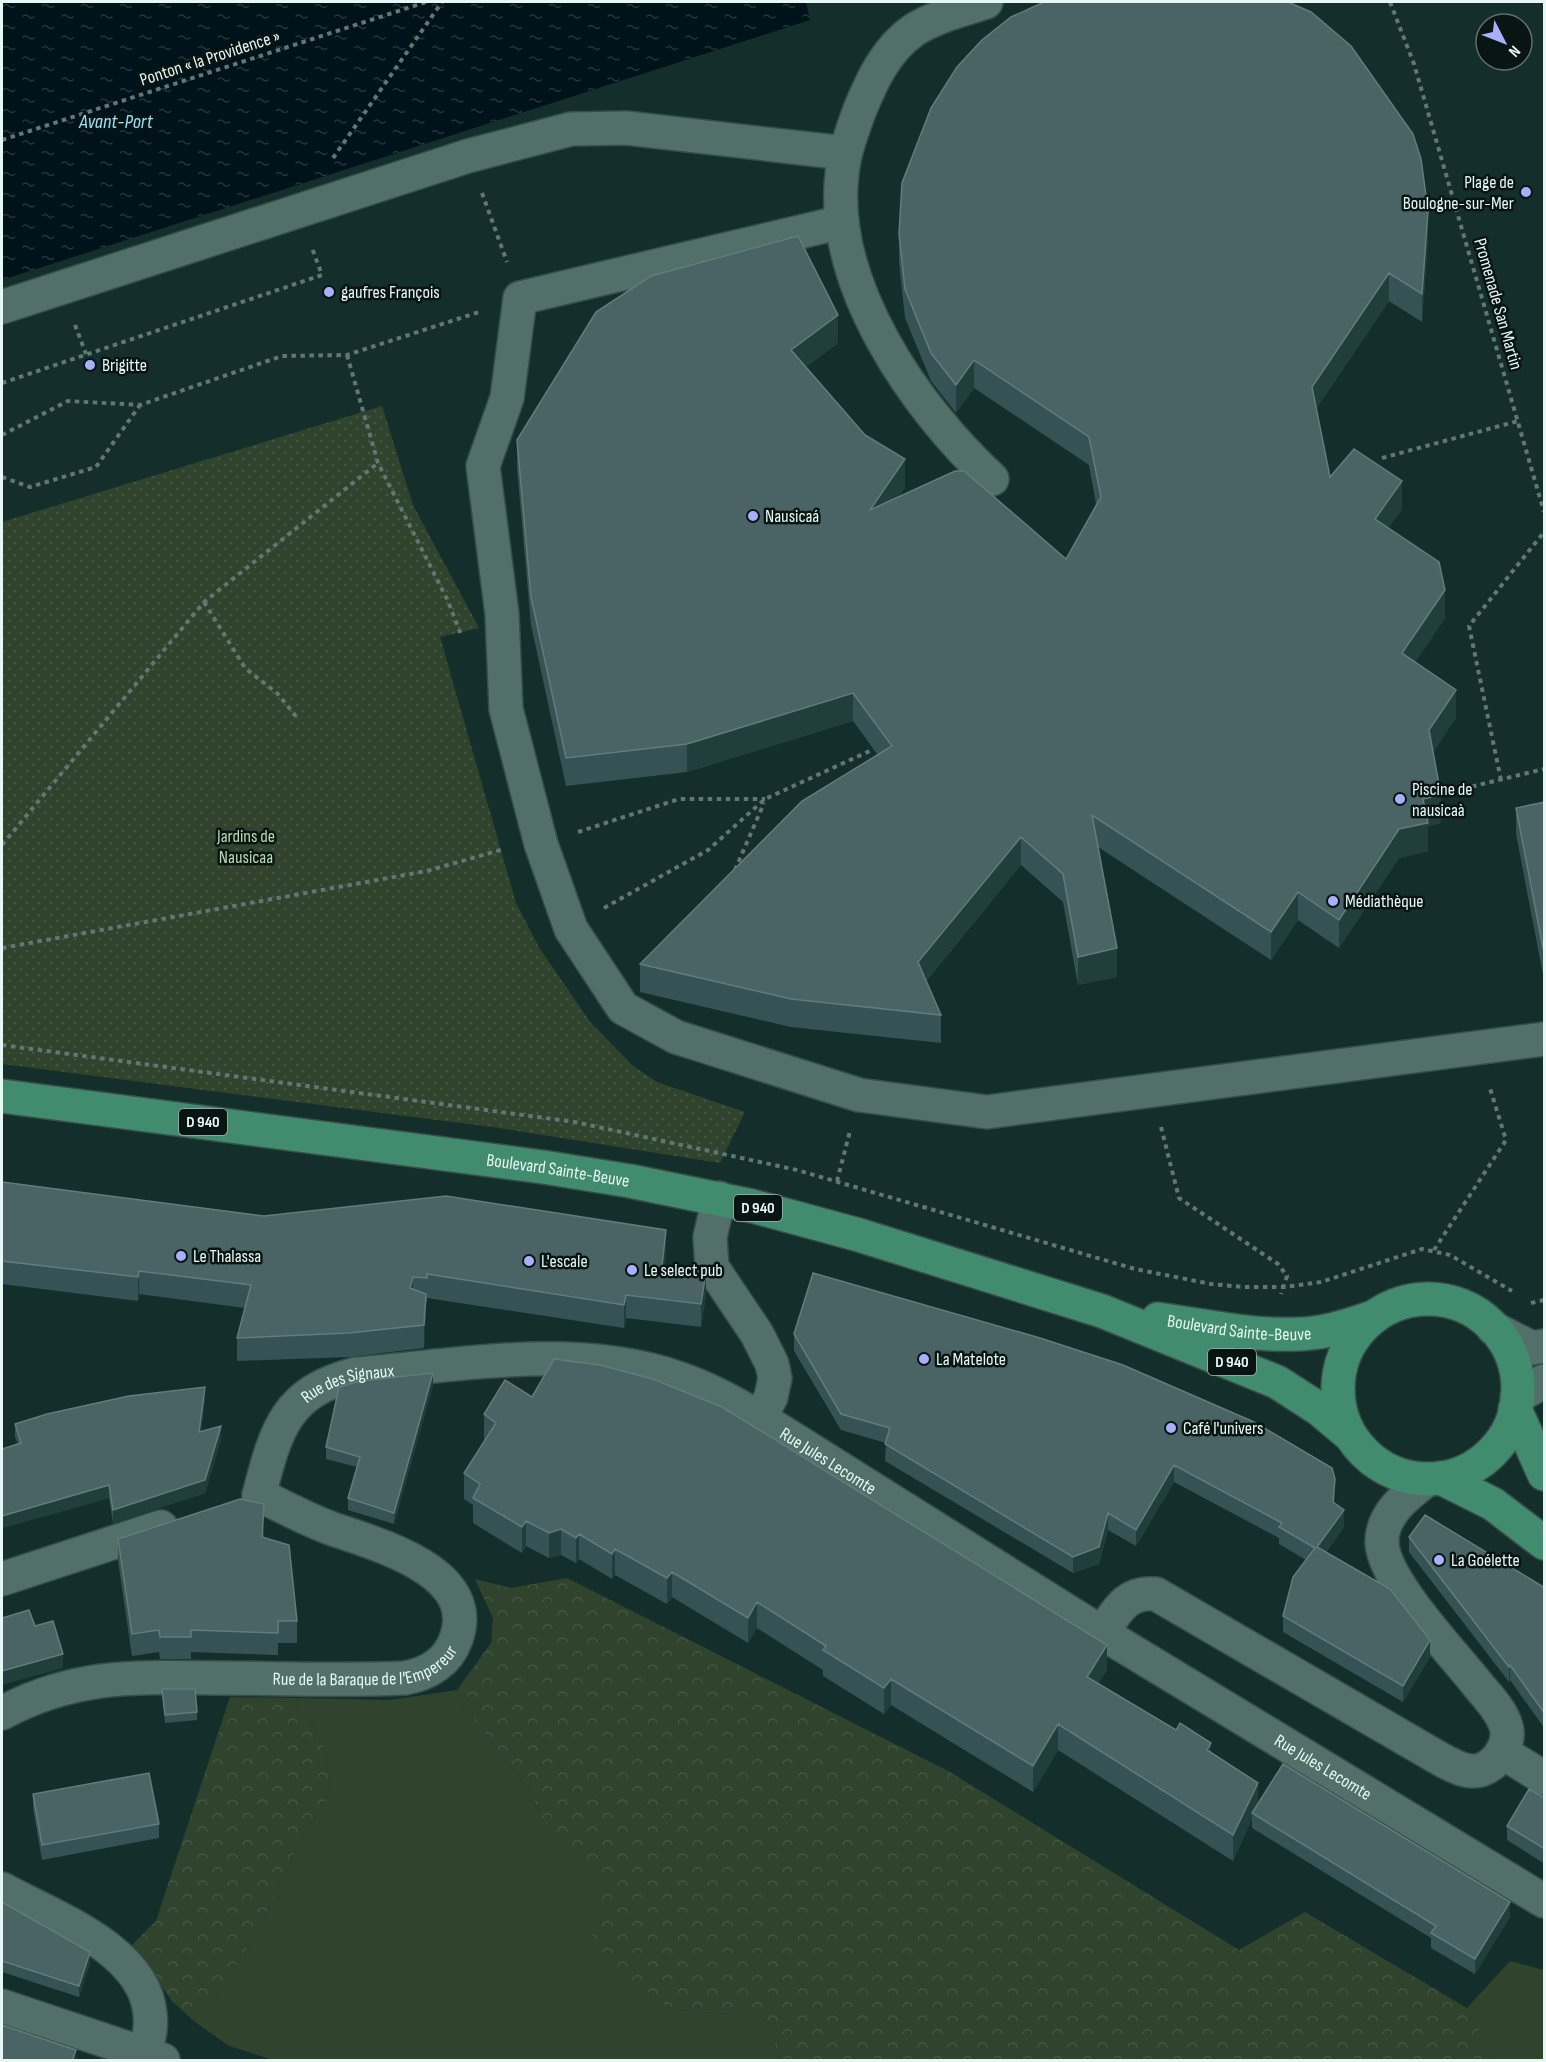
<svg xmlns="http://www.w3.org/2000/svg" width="1546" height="2062" viewBox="0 0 1546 2062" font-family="'Sofia Sans Condensed',sans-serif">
<defs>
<pattern id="forest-crowns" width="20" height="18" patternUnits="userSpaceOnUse" patternTransform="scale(1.5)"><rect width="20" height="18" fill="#30432d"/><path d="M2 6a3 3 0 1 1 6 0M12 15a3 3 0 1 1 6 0" fill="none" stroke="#445642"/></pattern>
<pattern id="park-dots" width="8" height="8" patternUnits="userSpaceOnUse" patternTransform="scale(1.5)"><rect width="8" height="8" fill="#30432d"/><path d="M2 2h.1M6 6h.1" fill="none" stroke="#445642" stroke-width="1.8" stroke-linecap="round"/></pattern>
<pattern id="water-ripples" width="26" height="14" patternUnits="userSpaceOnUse" patternTransform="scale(1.5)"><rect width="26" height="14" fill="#00121a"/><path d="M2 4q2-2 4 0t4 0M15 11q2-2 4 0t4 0" fill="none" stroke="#25353c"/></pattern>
</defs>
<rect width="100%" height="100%" fill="#142f2b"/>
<path fill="#30432d" d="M457 1690 462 1704 528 1789 540 1811 528 1819 607 1876 593 1940 676 2010 747 2015 774 2041 780 2060H273L229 2046 195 2022 225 1983 256 1934 296 1850 331 1790 323 1743 297 1698 390 1700Z
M1510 1961 1544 1970V2060H1494L1467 2008Z"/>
<path fill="url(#forest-crowns)" d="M567 1578 950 1772 1239 1950 1305 1912 1467 2008 1494 2060H780L774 2041 747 2015 676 2010 626 1988 592 1940 606 1876 527 1819 540 1811 528 1789 462 1704 457 1690 491 1643 493 1618 475 1579 511 1588Z
M230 1697 297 1698 323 1743 331 1790 296 1850 256 1934 225 1983 195 2022 172 2001 132 1945 156 1921Z"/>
<path fill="url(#park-dots)" d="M382 406 413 505 479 628 440 637 516 903 540 949 591 1023 633 1066 657 1082 745 1112 720 1163 492 1127 2 1064V522Z"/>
<path fill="url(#water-ripples)" d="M2 2H806L810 20 2 280Z"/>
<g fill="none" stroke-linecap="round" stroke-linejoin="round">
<defs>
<g id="minor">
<path d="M986 2C963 10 936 16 914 30 886 49 871 82 859 112 852 132 844 152 842 174 829 284 915 408 992 479"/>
<path d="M842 222 520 298 507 398 483 466 502 614 506 709 541 844 571 929 623 1008 676 1037 859 1095 987 1112 1544 1039"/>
<path d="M2 307 468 156 571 129 626 128 845 153"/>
<path d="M719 1198 710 1237 712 1267 757 1334 772 1364 775 1378 771 1397 760 1418"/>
<path d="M1493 1328 1532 1348 1544 1346"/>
<path d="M1517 1397 1544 1381"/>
<path id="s1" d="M259 1495C276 1430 285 1392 356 1374 461 1365 576 1343 678 1378 708 1388 734 1403 760 1418L1102 1633 1544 1901"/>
<path d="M2 1579 161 1527"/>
<path d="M1102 1633C1117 1611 1126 1591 1156 1594L1442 1760C1454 1766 1467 1774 1481 1770 1498 1764 1511 1743 1506 1726 1501 1710 1488 1697 1478 1685 1453 1653 1384 1582 1382 1543 1381 1514 1408 1494 1428 1479"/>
<path id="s2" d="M2 1713C75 1674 134 1677 214 1678 277 1678 341 1681 405 1678 428 1674 448 1662 456 1639 481 1571 375 1544 330 1528 306 1519 282 1506 259 1495"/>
<path d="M1502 1752 1544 1778"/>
<path d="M2 1889C51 1916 145 1949 150 2014 152 2028 148 2041 145 2054"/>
<path d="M2 2006 163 2060"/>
</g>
<g id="major">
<path id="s3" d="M2 1096 543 1167 630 1181 752 1206 859 1235 1102 1311 1277 1382 1319 1409 1350 1435"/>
<circle cx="1428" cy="1389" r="90"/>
<path id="s4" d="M1158 1319C1210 1326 1267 1340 1320 1332 1338 1329 1356 1323 1373 1317"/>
<path d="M1515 1409 1544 1474"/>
<path d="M1441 1478 1493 1504 1544 1543"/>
</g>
</defs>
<use href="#minor" stroke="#374d49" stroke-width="36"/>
<use href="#major" stroke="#374d49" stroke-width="36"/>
<path stroke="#607773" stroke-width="4" stroke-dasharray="4.5 4.5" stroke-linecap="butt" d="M1390 2 1414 64 1544 512
M2 140 426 2
M333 158 442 2
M482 193 507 262
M75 325 86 354
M347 355 378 463 447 599 462 637
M2 383 322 275 312 248
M2 435 68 401 140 405 282 356 347 355 479 312
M1382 458 1518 421
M2 477 30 487 96 467 140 405
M204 602 245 668 278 694 299 720
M1501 780 1469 626 1544 532
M1437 795 1544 769
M578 832 679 799H765
M2 845 204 602 378 463
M735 870 764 803
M604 908 708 850 765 799 874 749
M2 948 427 871 504 849
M2 1045 575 1122 797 1170 1135 1269 1211 1284 1243 1287H1285L1321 1282 1422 1249 1450 1255 1512 1291
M1161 1127 1179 1198 1278 1264 1287 1276 1281 1294
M837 1181 850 1131
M1434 1250 1506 1140 1489 1085
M1531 1303 1544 1300"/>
<use href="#minor" stroke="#536f6a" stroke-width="33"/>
<use href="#major" stroke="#418c6e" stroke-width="33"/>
</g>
<path fill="#375254" d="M899 234 1428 239 1422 322 1389 301 1316 409 1330 477 1402 509 1388 528 1445 618 1415 662 1456 718 1433 752 1441 823 1428 826V851L1399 858 1339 948 1298 920 1271 960 1098 847 1117 977 1078 985 1063 902 1021 865 926 981 941 1015V1043L791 1027 640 992V964L878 755 853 721 687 772 566 786 531 625 517 468V440L838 343 806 367 905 488 898 497 1066 559 1096 504 1089 465 974 388 956 413 931 381 905 318 899 262Z
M1545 802V985L1516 834V808Z
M2 1182 264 1216 666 1253 664 1266 706 1295 701 1327 626 1318 624 1328 427 1298V1302H426L424 1348 349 1357 237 1361V1338L245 1308 139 1294 138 1301 2 1284Z
M794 1334 1335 1495 1334 1504 1344 1527 1326 1552 1430 1657 1403 1702 1283 1632V1616L1306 1560 1279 1544V1538L1174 1482 1136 1546 1108 1530 1099 1564 1073 1573 885 1461 886 1443 841 1430 794 1351Z
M433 1385 394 1524 348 1510V1498L357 1467 326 1459V1447Z
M532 1397 1107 1670 1098 1684 1211 1753 1258 1805 1510 1917 1475 1974 1431 1948V1938L1252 1828V1819L1233 1861 1058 1750 1033 1792 891 1705 884 1714 823 1676V1670L757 1628 748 1643 672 1597 667 1604 615 1575 612 1579 579 1559 576 1563 561 1555 549 1558 526 1546 522 1553 473 1523V1505L464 1499V1473L485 1440H484V1414Z
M205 1400 201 1432 221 1439 205 1493 113 1523 109 1498 2 1528V1449L18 1444 15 1437V1424Z
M264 1526V1538L297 1621V1643H278V1655L191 1652V1659H160L159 1652 132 1656 118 1561V1539Z
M1409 1537 1545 1588V1729L1510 1680 1509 1682 1409 1552Z
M162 1689 197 1712V1720L165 1723Z
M33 1794 159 1824V1838L42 1860 33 1808Z
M1545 1798V1864L1507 1840V1826Z
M2 1902 90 1963 79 1997 2 1972Z"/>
<path fill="#213d3c" d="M1428 211V239L1422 322V294Z
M1389 273V301L1312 415V387Z
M838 315V343L791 378V350Z
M974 360V388L956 413V385Z
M905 459V488L870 538V510Z
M1402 481V509L1375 547V519Z
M1445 590V618L1402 682V653Z
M1456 690V718L1429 759V730Z
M853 693V721L687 772V744Z
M1441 795V823L1428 826V851L1399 858 1339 948V920L1399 829 1423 799Z
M1021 837V865L918 990V962Z
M1298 892V920L1271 960V932Z
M1117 948V977L1078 985V957Z
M666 1230V1253L662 1289V1266Z
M139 1271V1294L138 1301V1277Z
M706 1272V1295L701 1327V1304Z
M413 1277V1300L410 1288Z
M426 1294V1317L424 1348V1325Z
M626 1295V1318L624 1328V1305Z
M433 1373V1385L394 1524V1513Z
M205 1387V1400L199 1445V1432Z
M221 1426V1439L205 1493 113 1523V1510Z
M1174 1465V1482L1136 1546V1530Z
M1335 1479V1495L1333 1519V1502Z
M109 1485V1498L2 1528V1516Z
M264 1504V1526L262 1559V1537Z
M1344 1510V1527L1317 1563V1547Z
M1108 1513V1530L1099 1564 1073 1573V1557Z
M526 1521V1546L522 1553V1527Z
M561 1529V1555L549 1558V1533Z
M579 1534V1559L576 1563V1538Z
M615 1549V1575L612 1579V1554Z
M672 1572V1597L667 1604V1578Z
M757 1602V1628L748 1643V1618Z
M1430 1640V1657L1403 1702V1686Z
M1107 1645V1670L1087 1703V1677Z
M63 1654V1668L2 1685V1671Z
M1510 1665V1680L1509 1682V1667Z
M891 1679V1705L884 1714V1688Z
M1058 1724V1750L1033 1792V1766Z
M1211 1743V1768L1207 1750Z
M1258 1783V1809L1252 1813V1819L1233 1861V1835Z
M1510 1902V1917L1475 1974V1959Z
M90 1952V1963L79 1997V1986Z
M76 2050V2061H72Z"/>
<path fill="#4a6465" stroke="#637b7b" stroke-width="1.5" d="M1044 2H1288L1311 12 1351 46 1413 134 1421 159 1428 211 1422 294 1389 273 1312 387 1330 477 1354 449 1402 481 1375 519 1439 562 1445 590 1402 653 1456 690 1429 730 1441 795 1423 799 1428 823 1399 829 1339 920 1298 892 1271 932 1092 815 1117 948 1078 957 1063 874 1021 837 918 962 941 1015 791 999 640 964 802 801 892 746 853 693 687 744 566 758 531 597 517 440 596 312 651 276 798 236 838 315 791 350 865 435 905 459 870 510 955 471H964L1066 559 1101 497 1089 437 974 360 956 385 931 353 905 289 899 234 902 183 931 108 957 67 982 40 1011 17Z
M1545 802V958L1516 808Z
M2 1182 264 1216 446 1196 666 1230 662 1266 706 1272 701 1304 626 1295 624 1305 427 1274V1278L413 1277 410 1288 426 1294 424 1325 349 1333 237 1338 251 1285 139 1271 138 1277 2 1261Z
M813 1273 1040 1338 1123 1365 1254 1422 1332 1468 1335 1479 1333 1502 1344 1510 1317 1547 1390 1589 1430 1640 1403 1686 1283 1616 1293 1577 1315 1548 1279 1527 1282 1523 1174 1465 1136 1530 1108 1513 1099 1547 1073 1557 885 1444 890 1428 841 1414 794 1334Z
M554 1359 600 1365 653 1379 722 1407 1107 1645 1087 1677 1176 1730 1180 1723 1211 1743 1207 1750 1258 1783 1233 1835 1058 1724 1033 1766 891 1679 884 1688 823 1650 826 1646 757 1602 748 1618 672 1572 667 1578 615 1549 612 1554 579 1534 576 1538 561 1529 549 1533 526 1521 522 1527 473 1498 480 1484 464 1473 496 1423 484 1414 505 1380 532 1397Z
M433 1373 394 1513 348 1498 360 1457 326 1447 339 1387 360 1381Z
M205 1387 199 1432 221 1426 205 1480 113 1510 109 1485 2 1516V1449L21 1443 15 1424 47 1414 129 1396Z
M240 1499 264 1504 262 1537 289 1545 297 1621H278V1633L191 1630V1637H160L159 1630 132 1634 118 1539Z
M1425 1515 1545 1588V1714L1510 1665 1509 1667 1409 1537Z
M29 1610 35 1626 53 1621 63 1654 2 1671V1618Z
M162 1689H195L197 1712 165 1715Z
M1283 1764 1510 1902 1475 1959 1431 1933 1436 1926 1252 1813Z
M149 1773 159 1824 42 1845 33 1794Z
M1529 1789 1545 1798V1849L1507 1826Z
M2 1902 90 1952 79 1986 2 1961Z
M2 2025 76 2050 72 2061H2Z"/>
<g fill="#aaaffb" stroke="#091513" stroke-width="2">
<circle cx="1526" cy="192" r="6"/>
<circle cx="329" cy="292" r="6"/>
<circle cx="90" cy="365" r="6"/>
<circle cx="753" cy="516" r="6"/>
<circle cx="1400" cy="799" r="6"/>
<circle cx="1333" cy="901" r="6"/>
<circle cx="181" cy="1256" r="6"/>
<circle cx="529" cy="1261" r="6"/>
<circle cx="632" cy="1270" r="6"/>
<circle cx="924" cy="1359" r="6"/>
<circle cx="1171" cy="1428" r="6"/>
<circle cx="1439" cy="1560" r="6"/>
</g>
<g text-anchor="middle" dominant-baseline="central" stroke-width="5" stroke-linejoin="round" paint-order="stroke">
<g fill="#091513" stroke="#a4b3b0" stroke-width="1.5">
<rect x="179" y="1109" width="48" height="26" rx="4.5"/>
<rect x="734" y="1195" width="48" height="26" rx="4.5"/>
<rect x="1208" y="1349" width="48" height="26" rx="4.5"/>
</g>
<g font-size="16" font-weight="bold" fill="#e7f7f3">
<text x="203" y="1122">D 940</text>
<text x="758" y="1208">D 940</text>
<text x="1232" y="1362">D 940</text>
</g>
<g font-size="18" fill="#e7f7f3" stroke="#091513">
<text transform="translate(210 58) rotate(-18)">Ponton « la Providence »</text>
<text transform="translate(1498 304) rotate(74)">Promenade San Martin</text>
<text stroke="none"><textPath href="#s3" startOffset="561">Boulevard Sainte-Beuve</textPath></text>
<text stroke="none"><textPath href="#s4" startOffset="82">Boulevard Sainte-Beuve</textPath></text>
<text stroke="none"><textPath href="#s1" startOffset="156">Rue des Signaux</textPath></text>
<text stroke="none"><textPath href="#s1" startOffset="663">Rue Jules Lecomte</textPath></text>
<text stroke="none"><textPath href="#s2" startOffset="372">Rue de la Baraque de l'Empereur</textPath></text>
<text stroke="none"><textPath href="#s1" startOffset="1245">Rue Jules Lecomte</textPath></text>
</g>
<g font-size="18" fill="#e7f7f3" stroke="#091513" text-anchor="start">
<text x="1514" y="182" text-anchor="end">Plage de<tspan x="1514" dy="21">Boulogne-sur-Mer</tspan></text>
<text x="341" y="292">gaufres François</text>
<text x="102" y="365">Brigitte</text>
<text x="765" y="516">Nausicaá</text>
<text x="1412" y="789">Piscine de<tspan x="1412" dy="21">nausicaà</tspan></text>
<text x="1345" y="901">Médiathèque</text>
<text x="193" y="1256">Le Thalassa</text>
<text x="541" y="1261">L'escale</text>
<text x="644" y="1270">Le select pub</text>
<text x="936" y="1359">La Matelote</text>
<text x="1183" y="1428">Café l'univers</text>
<text x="1451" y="1560">La Goélette</text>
</g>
<g font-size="18" fill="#b4dcae" stroke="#091513">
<text x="246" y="836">Jardins de<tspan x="246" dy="21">Nausicaa</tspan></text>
</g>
<g font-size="20" font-style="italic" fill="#9de1f8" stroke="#091513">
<text x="116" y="122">Avant-Port</text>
</g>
</g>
<rect width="1546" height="2062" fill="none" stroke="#e7f7f3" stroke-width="6"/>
<g transform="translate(1504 42) rotate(132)"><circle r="28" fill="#091513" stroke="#626f6d" stroke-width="1.5"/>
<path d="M0-4.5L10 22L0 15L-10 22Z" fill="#aaaffb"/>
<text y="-9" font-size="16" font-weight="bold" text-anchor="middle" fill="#e7f7f3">N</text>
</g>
</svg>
